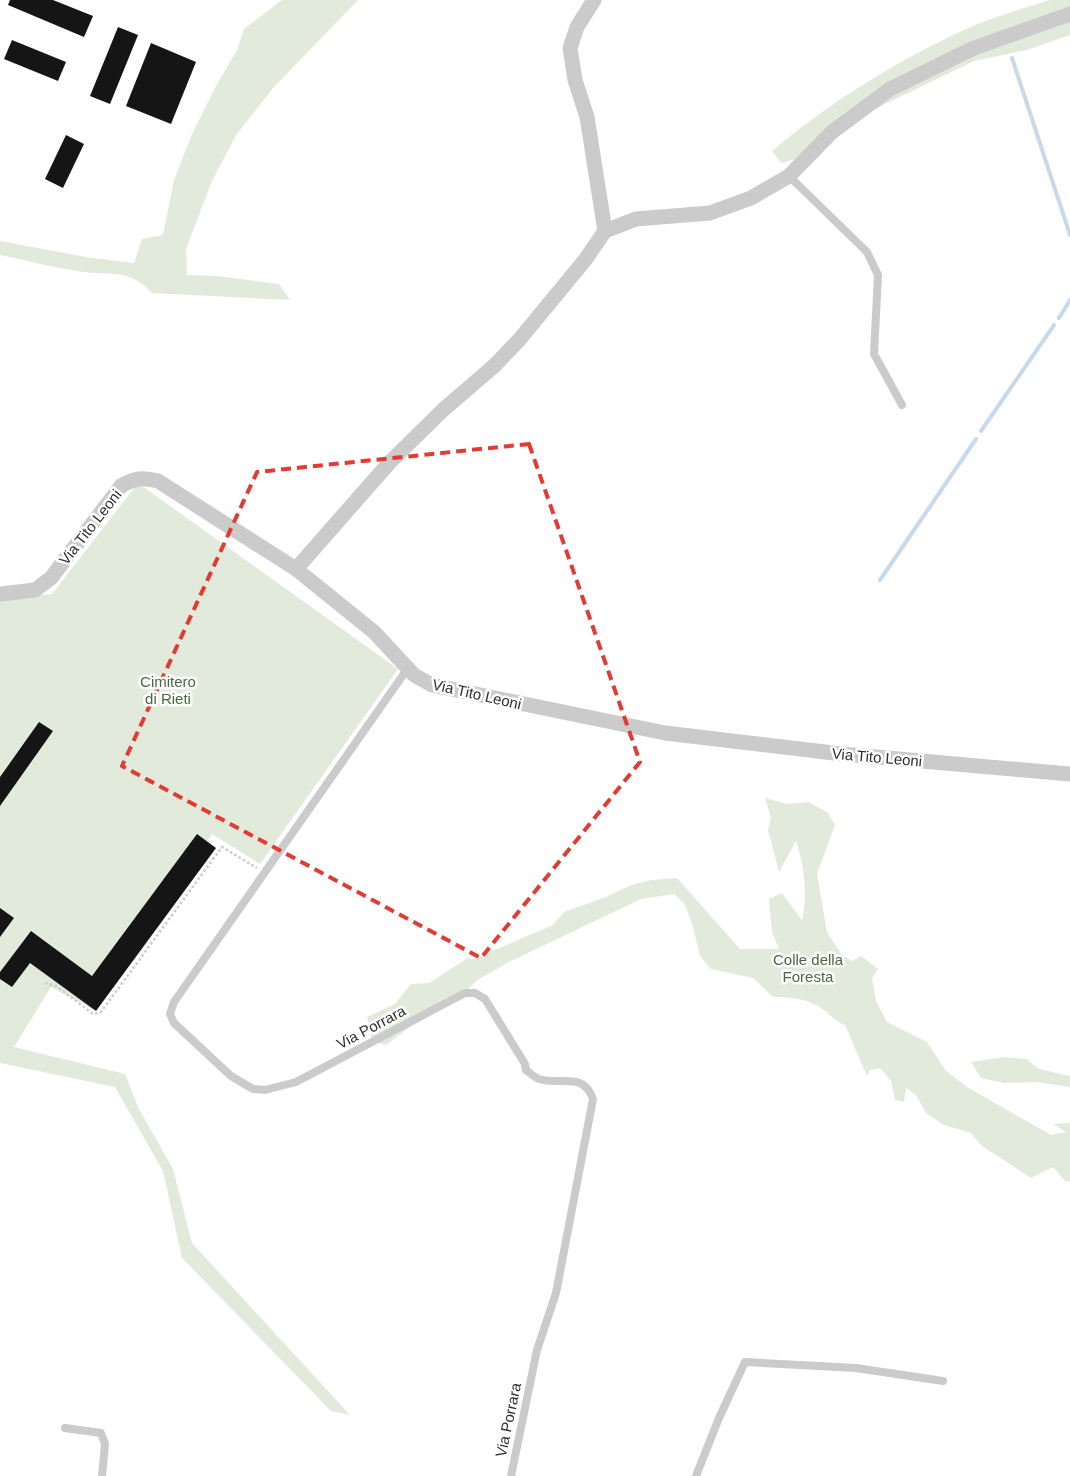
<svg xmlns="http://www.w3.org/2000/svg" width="1070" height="1476" viewBox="0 0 1070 1476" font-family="Helvetica,sans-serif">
<rect width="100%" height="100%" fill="#fff"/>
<path fill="#e2ebdb" d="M282 0H358L273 88 236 135 212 181 186 249 187 275 217 276 279 284 290 300 152 293C127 266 108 277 77 271 51 267 25 260 0 255V241L86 257 134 263 142 239 163 235 174 180 192 134 217 84 237 50 244 29Z
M1050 0H1070V35L1027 50 974 61 844 124 804 157 781 163 772 151C830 102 895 62 964 30 991 17 1022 9 1050 0Z
M138 483 398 669 260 864 212 834 96 1011 51 987 14 1047 125 1074 139 1109 173 1169 192 1243 350 1415 331 1411 182 1258 163 1171 115 1087 0 1063V598L52 594Z
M765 798 787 804 809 802 828 813 835 825 817 874 827 932 841 954 852 961 861 956 878 969 872 978 876 1001 887 1022 927 1042 946 1071 967 1087 1051 1135 1066 1132 1053 1124 1070 1123V1182L1065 1181 1053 1167 1031 1178 982 1146 971 1133 944 1125 926 1113 916 1095 906 1088 904 1102 895 1100 891 1081 880 1068 870 1070 867 1076 845 1025C833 1021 827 1010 816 1005 803 998 787 997 773 997L753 978 711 969 700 956 692 923 684 903 674 894 641 899 509 962 476 981 457 1000 410 1027 386 1045 372 1041 367 1017 395 1004 411 984 429 983 468 958 474 959 553 925 564 912 606 897 631 885 651 880 677 878 740 949H779L772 932 769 899 782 893 802 920C808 896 804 864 796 841L779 872 768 830 771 818Z
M1004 1057 1026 1059 1039 1069 1070 1076V1087L1036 1082 1004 1083 981 1078 971 1062Z"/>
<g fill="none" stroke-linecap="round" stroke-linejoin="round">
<path stroke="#c8d9ea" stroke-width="4" d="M1012 58 1070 235
M1059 318 1070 300
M981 431 1054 325
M880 580 976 439"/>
</g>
<path fill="#151515" d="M10 0H53L93 16 84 37 8 5Z
M118 27 138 35 110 104 90 96Z
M12 40 66 62 58 81 4 59Z
M151 43 196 62 171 124 126 106Z
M66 135 84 144 63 188 45 179Z
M39 722 53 731 0 806V777Z
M197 834 216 848 96 1011 30 963 12 987 0 979V972L31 931 92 976Z
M0 908 14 918 0 937Z"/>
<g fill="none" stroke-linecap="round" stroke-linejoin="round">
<path stroke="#cbcbcb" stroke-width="2.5" stroke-dasharray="2.5 2.5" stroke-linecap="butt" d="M45 983 56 986 93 1014 101 1012 222 847 257 868"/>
<path stroke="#cbcbcb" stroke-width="8" d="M789 176 867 252 878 275 874 354 902 405
M408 668 174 1002 170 1014 174 1023 231 1076 253 1089 265 1090 296 1082 465 993H475L485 999 525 1064 526 1070C530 1073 534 1077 539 1079 561 1086 583 1071 593 1099L556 1293 537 1350 511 1476
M65 1428 101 1433 105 1444 102 1476
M696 1476 719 1418 745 1362 856 1368 943 1381"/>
<path stroke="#cbcbcb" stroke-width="15" d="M605 231 636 219 710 213 751 198 789 176 832 132 890 89 974 48 1070 14
M296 569 390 462 443 410 494 366 519 340 585 260 605 231 587 117 575 80 570 48 577 27 594 0
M0 594 35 590 51 578 121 486C134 478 143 477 158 481L296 569 374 632 414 675 432 685 665 733 842 754 1070 774"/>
</g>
<path fill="none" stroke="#e13b34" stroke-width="4" stroke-dasharray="10 6" stroke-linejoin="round" d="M529 444 640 762 481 958 122 766 257 472Z"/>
<g text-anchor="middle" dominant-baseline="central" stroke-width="5" stroke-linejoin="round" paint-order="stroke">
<g font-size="15" fill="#2e2e2e" stroke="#fff">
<text transform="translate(90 527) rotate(-52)">Via Tito Leoni</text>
<text transform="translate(477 694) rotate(13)">Via Tito Leoni</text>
<text transform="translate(877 757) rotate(5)">Via Tito Leoni</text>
<text transform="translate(371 1027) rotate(-28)">Via Porrara</text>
<text transform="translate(508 1420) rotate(-78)">Via Porrara</text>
</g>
<g font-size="15" fill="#4c683c" stroke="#fff">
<text x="168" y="681">Cimitero<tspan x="168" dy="17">di Rieti</tspan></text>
<text x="808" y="959">Colle della<tspan x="808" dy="17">Foresta</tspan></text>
</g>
</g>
</svg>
